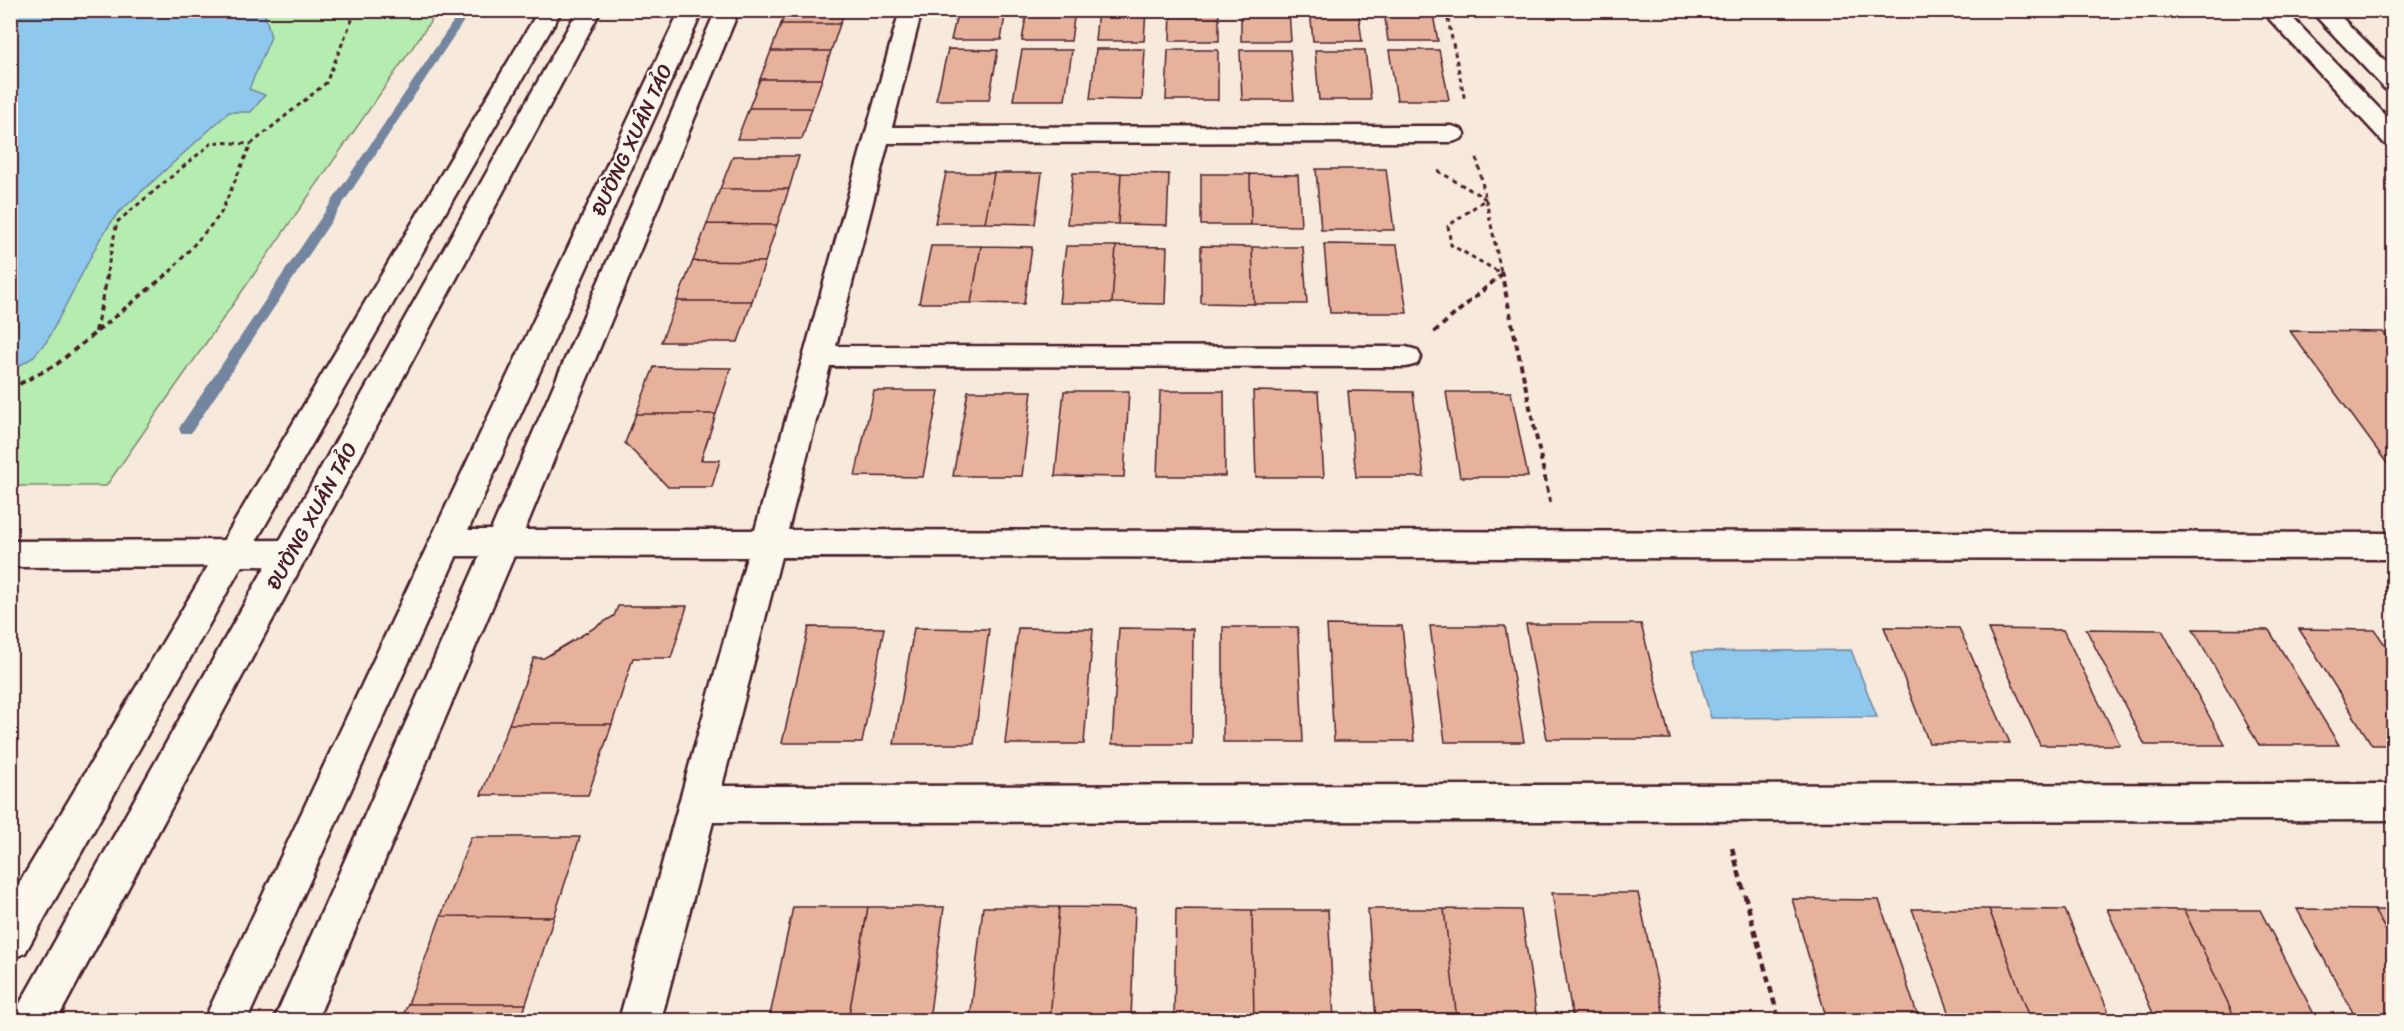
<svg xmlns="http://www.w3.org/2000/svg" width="2404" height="1031" viewBox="0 0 2404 1031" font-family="Sriracha,sans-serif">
<rect width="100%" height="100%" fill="#f7e9dc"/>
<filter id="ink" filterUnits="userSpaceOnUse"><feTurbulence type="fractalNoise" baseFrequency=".0167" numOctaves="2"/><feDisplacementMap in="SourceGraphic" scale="12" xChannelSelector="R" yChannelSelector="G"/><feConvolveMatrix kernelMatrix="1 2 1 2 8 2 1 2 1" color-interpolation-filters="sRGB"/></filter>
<g filter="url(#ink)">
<path fill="#b5ecaf" stroke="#80866d" stroke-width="1.5" d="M11 11H438L106 486H11Z"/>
<path fill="#8ec9ed" stroke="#73859f" stroke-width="1.5" d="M11 10 264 11 271 37 249 89 265 95 251 112H229L117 214 100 239 47 341 32 358 11 371Z
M1851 650 1877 717 1711 718 1692 652Z"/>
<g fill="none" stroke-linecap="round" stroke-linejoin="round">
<path fill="#73859f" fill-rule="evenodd" d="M461 10H471L191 433H181L179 429 181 425Z"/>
</g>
<path fill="#e7b29c" stroke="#4a1f2b" stroke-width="1.5" d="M787 10H845L840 24H781Z
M958 10H1006L1001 40H951Z
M1027 10H1075L1071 41H1022Z
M1098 10H1146L1144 41H1095Z
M1171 10H1219V41H1170Z
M1241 10H1289L1291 41H1241Z
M1310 10H1358L1362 41H1313Z
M1384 10H1432L1438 41H1388Z
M781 24H840L831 51H771Z
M948 49 998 50 989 100H936Z
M1096 49H1145L1142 100 1090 99Z
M1022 50H1072L1065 100H1013Z
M1168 50H1218V100H1166Z
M1240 50H1290L1294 100H1242Z
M1315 50H1365L1371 100H1319Z
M1389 50H1439L1449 100H1397Z
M771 51H831L822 79H760Z
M760 79H822L812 108H749Z
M749 108H812L802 139H737Z
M733 156H799L789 189H720Z
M1316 169H1386L1394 230H1321Z
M946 173H994L985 223H935Z
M994 173H1042L1035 224 985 223Z
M1073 173H1121L1118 224H1067Z
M1121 173 1169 174 1167 225 1118 224Z
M1201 174H1250L1251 225H1201Z
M1250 174 1298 175 1301 226 1251 225Z
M720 189H789L777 225 707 224Z
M707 224 777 225 765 262 693 261Z
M1324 244 1397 245 1407 313H1330Z
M931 246H981L971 303H919Z
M981 246 1032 247 1024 304 971 303Z
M1066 246H1116L1112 303H1059Z
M1116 246 1167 247 1165 304 1112 303Z
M1201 246 1252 247 1254 304 1201 303Z
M1252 247H1303L1307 304H1254Z
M693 261 765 262 752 301H677Z
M677 301H752L738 342H661Z
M2290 331 2383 332 2394 345V466H2389Z
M654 367 731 368 716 414H636Z
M874 391H939L923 477 855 476Z
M968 391H1032L1022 476H953Z
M1064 391H1129L1124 477 1055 476Z
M1160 391H1224L1225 476H1157Z
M1253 391 1318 392 1324 477H1256Z
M1348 391 1413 392 1424 477H1356Z
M1446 392H1511L1528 477H1460Z
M636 414H716L701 460H720L712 487H668L625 443Z
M618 606H687L671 658H633L612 724H509L534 658H544L614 616Z
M1526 624H1641L1670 739H1547Z
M1327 625 1402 626 1414 741H1334Z
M1430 626H1505L1524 742H1445Z
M809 627 884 628 862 743H782Z
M1223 627H1298L1303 742H1223Z
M1884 627 1959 628 2010 743H1929Z
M914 628 989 629 974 744H894Z
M1018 628 1093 629 1084 744H1005Z
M1119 628 1193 629 1192 744H1112Z
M1988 629 2063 630 2120 745H2040Z
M2086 629 2162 630 2225 745H2145Z
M2193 629 2269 630 2339 745H2259Z
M2299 629 2375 630 2394 658V745H2372Z
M509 724H612L588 795H481Z
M471 837H580L554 917 441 916Z
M1552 893H1638L1665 1020H1573Z
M1792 899 1879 900 1919 1020H1827Z
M793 907H868L848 1020H769Z
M868 907H944L929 1020H848Z
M983 907H1059L1050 1020H970Z
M1059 907 1135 908 1131 1020H1050Z
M1176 909 1252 910 1254 1020H1174Z
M1368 909H1444L1457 1020H1376Z
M1444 909 1521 910 1537 1020H1457Z
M1912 909H1989L2031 1020H1952Z
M1989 909 2065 910 2112 1020H2031Z
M2107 909 2184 910 2236 1020H2156Z
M2297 909 2374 910 2394 944V1020H2357Z
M1252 910H1328L1334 1020H1254Z
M2184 910H2260L2317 1020H2236Z
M2374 910H2394V944Z
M441 916 554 917 526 1004H408Z
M408 1004H526L521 1020H401Z"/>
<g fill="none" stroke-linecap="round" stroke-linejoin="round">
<defs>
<path id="minor" d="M900 10H922L892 127 1452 126 1461 129 1465 134 1461 139 1452 142 888 143 836 346 1406 347 1417 350 1421 357 1417 364 1406 367 830 366 788 530 2394 533V559L781 557 722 786 2394 784V820L713 822 661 1020H619L747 557 447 556 435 552 430 543 435 534 447 530H755Z
M2261 10H2285L2394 124V146L2385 144Z
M2310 10H2334L2394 70V91L2385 89Z
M292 540 304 544 309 553 304 562 292 566 10 567V541Z"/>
<path id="major" d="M539 10H562L244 562 25 953 10 959V899Z
M578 10H601L57 1020H13L19 1005Z
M680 10H703L247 1020H204Z
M716 10H739L519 544 317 1020H274L485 544Z"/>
</defs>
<use href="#minor" stroke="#4a1f2b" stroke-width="5"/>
<use href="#major" stroke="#4a1f2b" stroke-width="5"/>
<path stroke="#4a1f2b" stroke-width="3" stroke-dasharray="4.5 4" stroke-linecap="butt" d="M1446 10 1465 101
M1477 158 1501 272
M1438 171 1486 199 1448 226 1451 245 1499 272
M107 272 117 222 213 142 251 144
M170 272 220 215 251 144 326 83 356 10"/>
<path stroke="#4a1f2b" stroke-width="4" stroke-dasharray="6 4.5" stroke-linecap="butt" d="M1501 271 1551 506
M96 332 108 271
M1434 332 1502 274 1496 271
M10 389 57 364 171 271"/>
<path stroke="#4a1f2b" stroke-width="4.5" stroke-dasharray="7 5" stroke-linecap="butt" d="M1732 848 1779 1020"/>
<use href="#minor" fill="#fbf7ec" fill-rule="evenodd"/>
<use href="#major" fill="#fbf7ec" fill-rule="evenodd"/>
</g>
</g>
<g text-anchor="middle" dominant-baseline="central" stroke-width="4.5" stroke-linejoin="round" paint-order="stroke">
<g font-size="20" fill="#4a1f2b" stroke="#fbf7ec">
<text transform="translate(632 140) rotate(-65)">ĐƯỜNG XUÂN TẢO</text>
<text transform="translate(312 516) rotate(-61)">ĐƯỜNG XUÂN TẢO</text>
</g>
</g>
<rect width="2404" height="1031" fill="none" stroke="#fbf7ec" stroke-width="36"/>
<rect x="18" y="18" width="2368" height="995" fill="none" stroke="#4a1f2b" stroke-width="2" filter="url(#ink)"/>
</svg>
